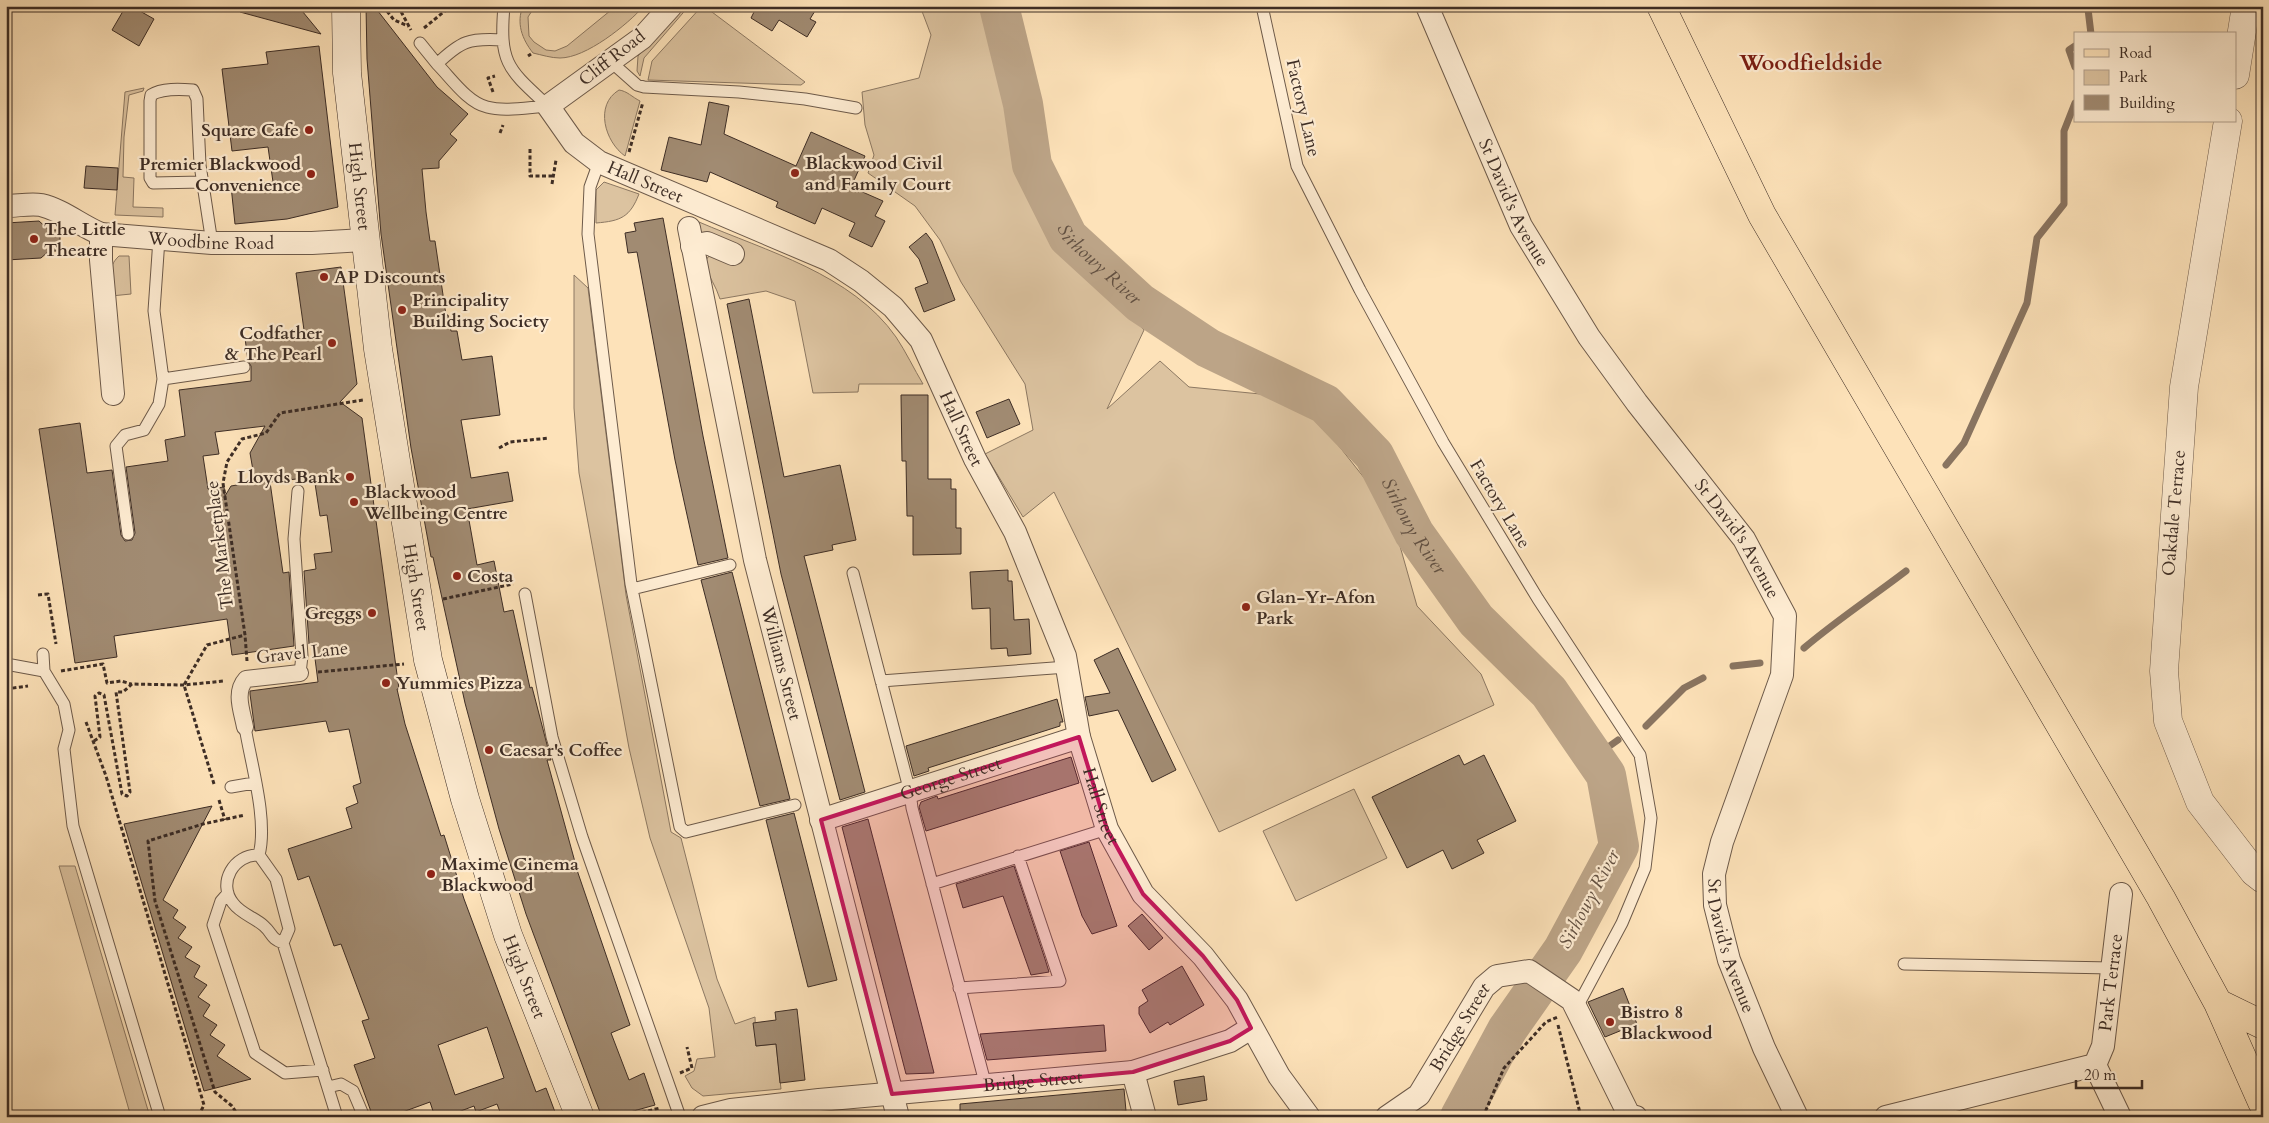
<svg xmlns="http://www.w3.org/2000/svg" width="2269" height="1123" viewBox="0 0 2269 1123" font-family="Cardo,serif">
<rect width="100%" height="100%" fill="#fde2b9"/>
<filter id="stains"><feTurbulence type="fractalNoise" baseFrequency=".004" numOctaves="4"/><feColorMatrix values="0 0 0 0 .2 0 0 0 0 .09 0 0 0 0 .02 0 0 0 .5 -.17"/></filter>
<radialGradient id="worn" r=".72"><stop offset=".6" stop-color="#630" stop-opacity="0"/><stop offset="1" stop-color="#630" stop-opacity=".3"/></radialGradient>
<path fill="#dcc3a0" stroke="#8c7862" d="M523 6H535L528 17 529 36 534 42 546 50 555 51 567 46 616 6H644C627 25 586 58 560 58 551 58 542 55 533 53 522 39 516 23 523 6Z
M684 6H689L644 58 640 76 637 71 638 56Z
M702 6H704L805 82 801 85 648 80 652 61Z
M920 6H981L1017 154 1052 237 1144 330 1107 409 1160 361 1189 387 1301 398 1369 484 1396 532 1417 606 1481 674 1494 705 1219 832 1054 492 1023 517 985 454 1033 430 1025 384 961 282 940 240 915 206 868 173 874 155 865 125 862 92 919 78 931 35Z
M144 88 143 91 129 95 124 137 123 177 134 178 133 207 163 208V217L115 215 125 92Z
M619 90C627 91 632 97 640 101L625 156C605 142 594 105 619 90Z
M604 182 639 194C630 217 621 221 596 223V190Z
M699 222C766 251 852 274 896 337 906 352 914 369 923 384H859L858 392 813 393 795 301 766 291 720 299C716 286 709 277 704 264L708 257 714 254 701 233Z
M119 256H129L131 294 111 296C110 280 107 267 119 256Z
M574 275 588 288 626 595 671 832 681 838 717 979 735 1024 755 1017 756 1046 776 1044 781 1089 703 1096 692 1088 685 1076 694 1071 697 1059 715 1057 709 1008 650 838 629 748 579 473 574 408Z
M1354 789 1387 858 1296 901 1263 831Z
M59 866H75L150 1117H131Z"/>
<g fill="none" stroke-linecap="round" stroke-linejoin="round">
<path stroke="#897460" stroke-width="7" d="M2091 34 2088 9 2091 6
M2075 46 2069 50 2075 67
M1946 465 1964 443 2027 303 2037 238 2064 204V131L2075 103
M1804 648C1837 620 1872 597 1906 571
M1733 666 1760 663
M1646 726 1684 688 1703 678
M1594 757 1618 740"/>
<path stroke="#bca487" stroke-width="40" id="s1" d="M999 6 1023 104 1032 165 1068 237 1140 303 1208 348 1325 404 1374 455 1414 533 1476 620 1549 692 1606 775 1619 846 1563 950 1507 1030 1460 1117"/>
</g>
<path fill="#a18b72" stroke="#3d2d25" fill-rule="evenodd" d="M126 6H131L154 19 139 46 112 30Z
M240 6H298L321 34 240 12Z
M366 6H374L437 87 468 114 450 134 457 140 439 161V168L422 169 426 212 430 241H435L446 315H448L451 331H457L462 360 492 356 500 415 461 420 471 478 508 472 513 501 467 509 477 565 494 561 504 612 513 610 530 688 532 687 551 760H547L578 873 630 1025 611 1033 629 1080 644 1073 655 1105 612 1117H602L593 1094 526 914 499 829 465 703 433 557H431L411 448 381 234 367 59Z
M757 6H818L810 19 816 22 807 37 779 20 772 31 751 18Z
M319 46 338 207 287 219 235 224 231 186 273 182 268 147 232 151 222 69 268 64 266 52Z
M709 102 729 106 724 134 796 166 811 132 865 156 851 187 883 201 875 216 885 221 872 247 849 236 855 223 822 208 815 224 776 207 778 202 710 172 707 182 661 170 669 137 701 145Z
M86 166 118 168 117 190 84 188Z
M663 218 703 436 728 558 698 565 675 460 637 252 628 253 625 233 636 231 634 223Z
M39 221 49 230H60V251H49L41 258 6 260V223Z
M926 233 932 241 955 300 924 312 915 288 928 283 919 259 909 247Z
M341 267 357 384 340 402 362 418 399 689H397L405 724 441 836 444 835 464 899 536 1092 546 1088 555 1112 543 1117H502L497 1104 476 1112 474 1106 445 1117H435L430 1102 389 1117H373L354 1065 375 1058 362 1021 369 1019 341 944 334 946 309 876 298 880 288 849 352 828 346 808 358 803 353 786 361 783 349 729 329 732 326 721 255 731 250 694V691L318 682 313 643 309 644 304 571 316 569 314 554 332 552 327 515 320 516 314 477 270 482 283 573 289 572 294 646 232 655 227 619 114 636 117 657 75 663 39 429 80 423 87 473 112 470 121 535 125 541 132 540 135 533 126 467 168 461 165 440 185 436 179 390 251 381V366L248 361 245 338 304 330 296 273ZM265 426 250 453 255 482 231 486 225 496 224 487 208 489 203 456 219 454 215 432ZM487 1027 504 1078 455 1095 438 1045Z
M749 299 784 477 840 465 856 540 832 545 833 550 804 556 865 792 840 800 781 574 727 304Z
M901 395H928V479H951V489H956V528H961V554L913 555V516H907L906 461H902Z
M1009 399 1020 424 987 438 976 412Z
M1008 570V581H1012L1014 620 1029 619 1031 654 1008 656 1007 648 991 649 990 608 972 609 970 572Z
M732 572 790 799 760 806 701 580Z
M1118 648 1176 770 1152 782 1118 710 1089 716 1085 697 1110 693 1094 660Z
M1057 699 1063 722H1060V726L928 768 929 771 914 776 906 746Z
M1459 755 1464 765 1484 755 1516 821 1477 840 1484 853 1452 869 1443 850 1407 868 1372 797Z
M1071 757 1079 783 926 831 919 807 921 802 937 796 938 799Z
M212 806 163 900 178 910 173 918 186 927 178 938 192 947 185 957 200 966 194 977 207 985 198 997 210 1005 203 1016 217 1025 210 1035 225 1045 217 1056 251 1079 204 1091 124 824Z
M794 813 837 980 808 987 766 820Z
M868 819 921 1022 934 1073 906 1074 842 827Z
M1089 842 1117 926 1092 934 1082 916 1060 851Z
M1014 866 1045 959 1049 972 1031 975 1003 896 963 908 956 884Z
M1142 914 1163 938 1149 950 1128 926Z
M1182 966 1204 1005 1170 1025 1168 1022 1150 1033 1139 1014V1007L1148 1001 1142 990Z
M1623 988 1637 1024 1605 1037 1588 1002Z
M797 1009 805 1080 780 1083 776 1044 756 1046 753 1023 776 1020 775 1012Z
M1104 1025 1106 1051 1000 1059 987 1060 980 1034Z
M1204 1076 1207 1100 1178 1105 1174 1081Z
M1124 1089 1126 1111 1064 1117H960V1104Z"/>
<g fill="none" stroke-linecap="round" stroke-linejoin="round">
<defs>
<path id="service" d="M504 6C499 64 508 69 548 106
M1262 6 1297 166 1360 290 1443 442 1538 599 1640 755 1651 818 1645 868 1622 923 1576 1009
M502 40C469 38 461 41 437 64 451 78 467 102 487 107 505 112 529 107 548 106
M420 43 437 64
M610 61 637 85 644 87 739 92 805 99 856 108
M599 162 590 187 588 234 631 584 680 827 686 832 795 805
M202 182 153 183 150 178V101L151 95C162 88 180 89 193 90L197 99 200 165 212 243
M163 379 244 367
M298 491 294 539 302 656 300 673
M128 534 116 446 125 435 144 430 159 404 163 379 154 311 159 239
M853 573 910 792 912 808 986 1086
M632 589 730 565
M525 594 552 737 582 837 680 1117
M6 664 44 671 43 654
M44 671 64 704 69 730 64 749 73 826 160 1117
M881 681 1067 667
M245 727C251 764 268 820 259 855
M231 787 254 783
M932 884 1107 829
M228 893 221 901 213 925 255 1053 285 1073 323 1070
M283 943C270 938 273 934 264 926 254 917 241 914 233 903 217 883 234 854 259 855L276 879 289 929 283 943 337 1117
M1904 964 2112 968
M959 988 1060 981 1018 856
M328 1087 341 1084 353 1091 364 1117"/>
<path id="pedestrian" d="M245 727C242 711 234 692 246 679L300 673"/>
<g id="minor">
<path id="s2" d="M671 6 642 38 548 106 574 143 599 162 829 260 861 281 893 307 921 340 975 459 1015 532 1065 656 1079 737 1107 829 1143 894 1203 956 1237 1000 1279 1076 1309 1117"/>
<path id="s3" d="M1427 6 1521 226 1589 337 1637 403 1744 539 1785 616 1782 675 1722 842 1714 874 1715 905 1729 960 1764 1048 1797 1117"/>
<path id="s4" d="M6 206C17 206 31 203 41 205 63 210 81 226 101 234L212 243H312L364 240"/>
<path id="s5" d="M689 228 755 560 898 1117"/>
<path d="M101 234V260L113 394"/>
<path d="M692 246 707 243 733 254"/>
<path id="s6" d="M821 820 1079 737"/>
<path d="M2095 1065 2120 1117"/>
<path d="M1133 1072 1145 1117"/>
<path id="s7" d="M703 1117 731 1110 819 1100 1133 1072 1230 1041 1251 1028"/>
<path id="s8" d="M1387 1117 1419 1095 1484 987 1497 976 1529 971 1572 1000 1629 1115 1636 1117"/>
<path id="s9" d="M1886 1117 2095 1065 2103 1046 2121 894"/>
</g>
<path id="tertiary" d="M2235 75 2246 6
M2228 121 2184 387 2164 671 2168 721 2200 802 2254 872 2263 879"/>
<g id="secondary">
<path id="s10" d="M346 6 347 73 378 349 428 660 465 799 508 935 580 1117"/>
</g>
<path id="primary" d="M1661 6 1762 215 2161 898 2218 1003 2262 1102
M2218 1003 2263 1025"/>
</defs>
<use href="#service" stroke="#6d5a4a" stroke-width="13"/>
<use href="#pedestrian" stroke="#6d5a4a" stroke-width="18"/>
<use href="#minor" stroke="#6d5a4a" stroke-width="24"/>
<use href="#tertiary" stroke="#6d5a4a" stroke-width="29"/>
<use href="#secondary" stroke="#3d2d25" stroke-width="29"/>
<use href="#primary" stroke="#3d2d25" stroke-width="29"/>
<path stroke="#3d2d25" stroke-width="3" stroke-dasharray="4 2.5" stroke-linecap="butt" d="M383 6 394 20 408 26
M398 6 411 30
M424 28 451 6
M528 56 531 54
M493 92 488 78 495 76
M500 133 503 125
M530 149V176H552
M629 152 643 102
M552 184 556 160
M499 448 510 442 549 438
M38 595 48 594 56 644
M443 599 513 584
M247 661 245 635 223 483 227 462 242 439 266 433 280 413 363 400
M61 671 103 664 107 683 121 681 131 684
M318 672 404 664
M6 689 28 686
M86 722 106 776 204 1105 198 1117
M94 741 100 737 95 696 99 693 104 695 122 794 127 796 130 792 116 692H123L132 684 184 685 224 681
M214 784 184 685 207 645 245 635
M219 800 225 820
M1558 1025 1581 1117
M680 1073 692 1068 687 1047
M239 1117 232 1106 215 1092 155 901 148 841 203 824 245 815
M623 1117 660 1108
M1483 1117 1504 1068 1546 1022 1558 1017"/>
<use href="#service" stroke="#feecd2" stroke-width="11"/>
<use href="#pedestrian" stroke="#feecd2" stroke-width="16"/>
<use href="#minor" stroke="#feecd2" stroke-width="22"/>
<use href="#tertiary" stroke="#feecd2" stroke-width="28"/>
<use href="#secondary" stroke="#feecd2" stroke-width="28"/>
<use href="#primary" stroke="#fde2b9" stroke-width="28"/>
</g>
<path fill="#c2185b" fill-opacity="0.2" stroke="#c2185b" stroke-width="4" stroke-linejoin="round" d="M1079 737 1107 829 1143 894 1203 956 1237 1000 1251 1028 1230 1041 1133 1072 892 1094 821 820Z"/>
<g fill="#8f2418" stroke="#feecd2" stroke-width="2">
<circle cx="309" cy="130" r="5"/>
<circle cx="795" cy="173" r="5"/>
<circle cx="311" cy="174" r="5"/>
<circle cx="34" cy="239" r="5"/>
<circle cx="324" cy="277" r="5"/>
<circle cx="402" cy="310" r="5"/>
<circle cx="332" cy="343" r="5"/>
<circle cx="350" cy="477" r="5"/>
<circle cx="354" cy="502" r="5"/>
<circle cx="457" cy="576" r="5"/>
<circle cx="1246" cy="607" r="5"/>
<circle cx="372" cy="613" r="5"/>
<circle cx="386" cy="683" r="5"/>
<circle cx="489" cy="750" r="5"/>
<circle cx="431" cy="874" r="5"/>
<circle cx="1610" cy="1022" r="5"/>
</g>
<g text-anchor="middle" dominant-baseline="central" stroke-width="4.5" stroke-linejoin="round" paint-order="stroke">
<g font-size="18" fill="#3d2d25" stroke="#feecd2">
<text transform="translate(612 58) rotate(-38)">Cliff Road</text>
<text transform="translate(1303 108) rotate(77)">Factory Lane</text>
<text stroke="none"><textPath href="#s2" startOffset="286">Hall Street</textPath></text>
<text stroke="none"><textPath href="#s10" startOffset="181">High Street</textPath></text>
<text stroke="none"><textPath href="#s3" startOffset="215">St David's Avenue</textPath></text>
<text stroke="none"><textPath href="#s4" startOffset="212">Woodbine Road</textPath></text>
<text stroke="none"><textPath href="#s2" startOffset="706">Hall Street</textPath></text>
<text transform="translate(1500 504) rotate(59)">Factory Lane</text>
<text transform="translate(2174 513) rotate(-85)">Oakdale Terrace</text>
<text stroke="none"><textPath href="#s3" startOffset="620">St David's Avenue</textPath></text>
<text transform="translate(220 545) rotate(-97)">The Marketplace</text>
<text stroke="none"><textPath href="#s10" startOffset="586">High Street</textPath></text>
<text transform="translate(302 653) rotate(-6)">Gravel Lane</text>
<text stroke="none"><textPath href="#s5" startOffset="445">Williams Street</textPath></text>
<text stroke="none"><textPath href="#s6" startOffset="136">George Street</textPath></text>
<text stroke="none"><textPath href="#s2" startOffset="1111">Hall Street</textPath></text>
<text stroke="none"><textPath href="#s3" startOffset="1055">St David's Avenue</textPath></text>
<text stroke="none"><textPath href="#s10" startOffset="991">High Street</textPath></text>
<text stroke="none"><textPath href="#s9" startOffset="300">Park Terrace</textPath></text>
<text stroke="none"><textPath href="#s8" startOffset="118">Bridge Street</textPath></text>
<text stroke="none"><textPath href="#s7" startOffset="332">Bridge Street</textPath></text>
</g>
<g font-size="18" font-weight="bold" fill="#3d2d25" stroke="#feecd2" text-anchor="start">
<text x="299" y="130" text-anchor="end">Square Cafe</text>
<text x="805" y="163">Blackwood Civil<tspan x="805" dy="21">and Family Court</tspan></text>
<text x="301" y="164" text-anchor="end">Premier Blackwood<tspan x="301" dy="21">Convenience</tspan></text>
<text x="44" y="229">The Little<tspan x="44" dy="21">Theatre</tspan></text>
<text x="334" y="277">AP Discounts</text>
<text x="412" y="300">Principality<tspan x="412" dy="21">Building Society</tspan></text>
<text x="322" y="333" text-anchor="end">Codfather<tspan x="322" dy="21">&amp; The Pearl</tspan></text>
<text x="340" y="477" text-anchor="end">Lloyds Bank</text>
<text x="364" y="492">Blackwood<tspan x="364" dy="21">Wellbeing Centre</tspan></text>
<text x="467" y="576">Costa</text>
<text x="1256" y="597">Glan-Yr-Afon<tspan x="1256" dy="21">Park</tspan></text>
<text x="362" y="613" text-anchor="end">Greggs</text>
<text x="396" y="683">Yummies Pizza</text>
<text x="499" y="750">Caesar's Coffee</text>
<text x="441" y="864">Maxime Cinema<tspan x="441" dy="21">Blackwood</tspan></text>
<text x="1620" y="1012">Bistro 8<tspan x="1620" dy="21">Blackwood</tspan></text>
</g>
<g font-size="19" font-style="italic" fill="#635142" stroke="#feecd2">
<text stroke="none"><textPath href="#s1" startOffset="284">Sirhowy River</textPath></text>
<text stroke="none"><textPath href="#s1" startOffset="704">Sirhowy River</textPath></text>
<text transform="translate(1589 899) rotate(-62)">Sirhowy River</text>
</g>
<g font-size="22" font-weight="bold" fill="#7a1f14" stroke="#feecd2">
<text x="1811" y="63">Woodfieldside</text>
</g>
</g>
<rect width="2269" height="1123" fill="none" stroke="#fde2b9" stroke-width="25"/>
<rect x="8" y="8" width="2254" height="1108" fill="none" stroke="#3d2d25" stroke-width="2.5"/>
<rect x="12" y="12" width="2244" height="1098" fill="none" stroke="#3d2d25"/>
<rect x="2074" y="32" width="162" height="90" fill="#feecd2" stroke="#b1a08d"/>
<rect x="2084" y="49" width="25" height="8" fill="#fde2b9" stroke="#b1a08d"/>
<text x="2119" y="58" font-size="15" fill="#3d2d25">Road</text>
<rect x="2084" y="70" width="25" height="15" fill="#dcc3a0" stroke="#b1a08d"/>
<text x="2119" y="82" font-size="15" fill="#3d2d25">Park</text>
<rect x="2084" y="95" width="25" height="15" fill="#a18b72" stroke="#b1a08d"/>
<text x="2119" y="108" font-size="15" fill="#3d2d25">Building</text>
<path d="M2076 1080v8h66v-8" fill="none" stroke="#3d2d25" stroke-width="2.5"/>
<text x="2084" y="1080" font-size="15" fill="#3d2d25" stroke="#feecd2" stroke-width="4" paint-order="stroke">20 m</text>
<rect width="100%" height="100%" filter="url(#stains)"/>
<rect width="100%" height="100%" fill="url(#worn)"/>
</svg>
